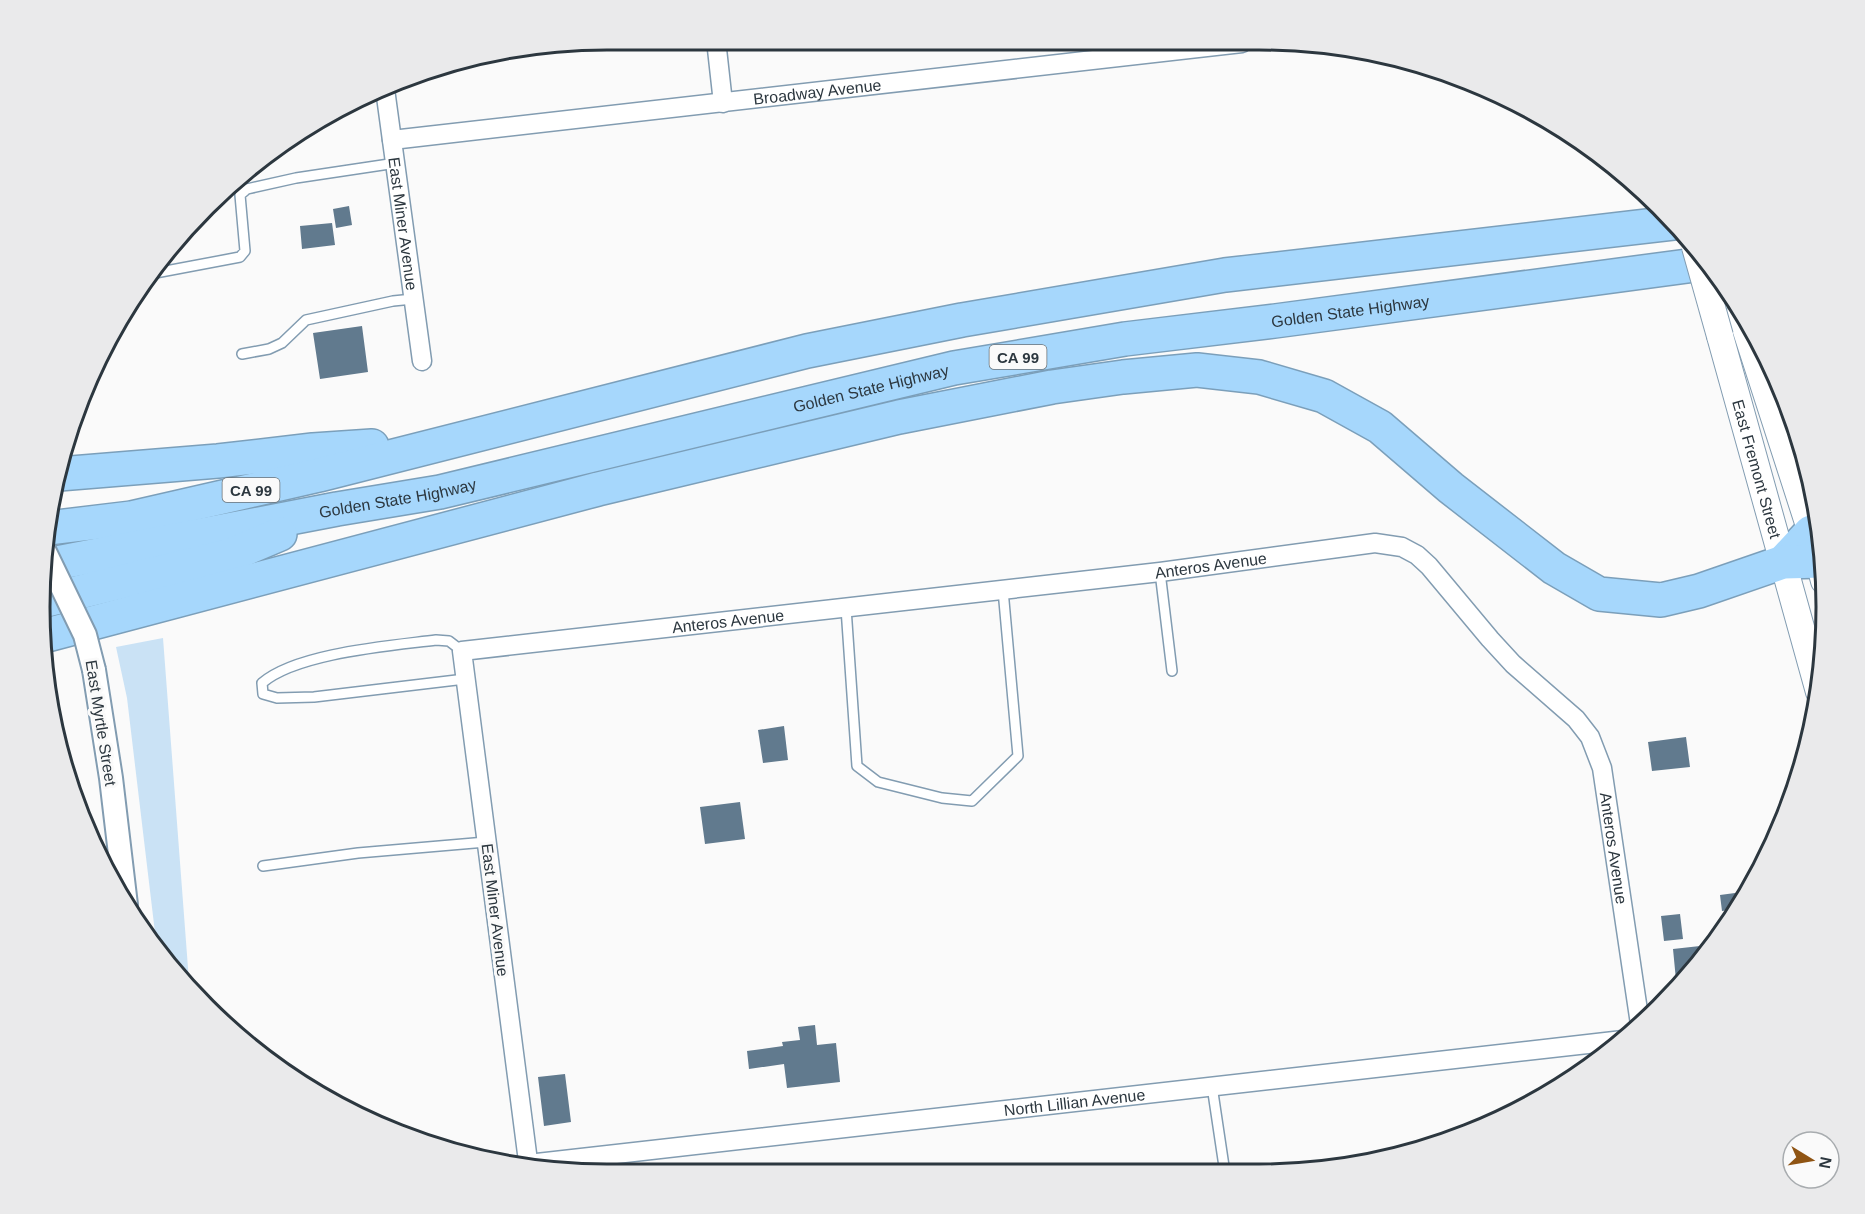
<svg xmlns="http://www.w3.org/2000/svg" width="1865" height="1214" viewBox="0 0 1865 1214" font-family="Arial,sans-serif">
<rect width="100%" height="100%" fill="#fafafa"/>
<path fill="#cae2f5" d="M163 638 189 981 156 941 127 698 116 647Z"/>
<path fill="#617a8e" d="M349 206 352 225 336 228 333 209Z
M332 223 335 245 302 249 300 226Z
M362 326 368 372 320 379 313 333Z
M784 726 788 760 763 763 758 730Z
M1686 737 1690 767 1652 771 1648 742Z
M740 802 745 839 705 844 700 807Z
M1750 891 1737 909 1722 911 1720 895Z
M1680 914 1683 939 1664 941 1661 916Z
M1700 946 1702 958 1687 978 1676 980 1673 949Z
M815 1025 817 1045 836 1043 840 1082 787 1088 784 1064 749 1069 747 1051 783 1046 782 1042 800 1040 798 1027Z
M565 1074 571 1122 544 1126 538 1077Z"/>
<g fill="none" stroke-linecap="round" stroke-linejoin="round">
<defs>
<path id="service" d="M150 274 240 257 245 251 240 195 247 189 296 178 396 163
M242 354 269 349 282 343 306 320 393 301 413 299
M1160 572 1172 671
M846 608 857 766 878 782 942 798 972 801 1018 756 1003 590
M462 651 449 641 436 640C389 646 297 653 262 683L263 694 277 698 314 697 465 679
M263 866 358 853 486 842
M1212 1086 1225 1173"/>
<g id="minor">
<path d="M716 40 723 103"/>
<path id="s1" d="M385 89 422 361"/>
<path id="s2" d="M392 140 1242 43"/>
<path id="s3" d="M528 1164 1623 1040"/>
<path id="s4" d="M529 1169 462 651 1160 572 1375 543 1402 547 1417 555 1429 566 1490 639 1513 664 1576 719 1590 737 1602 768 1640 1024"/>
</g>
<path id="tertiary" d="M94 670 111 778 126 905"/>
<g id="secondary">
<path d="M1740 312 1811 532 1824 581"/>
<path id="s5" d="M1720 336 1819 692"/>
</g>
<g id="motorway">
<path d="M59 474 218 461 313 450 372 446"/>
<path d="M48 528 131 518 319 475 807 351 962 320 1225 275 1673 223"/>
<path d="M1783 562 1811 532 1818 530"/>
<path id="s6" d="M41 566 337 509 440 492 954 368 1125 339 1275 321 1710 263"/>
<path d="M43 601 231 555 280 534"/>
<path d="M47 635 598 489 899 417 1052 387 1123 377 1197 370 1259 377 1324 396 1380 427 1451 488 1554 568 1599 594 1661 600 1699 591 1783 562 1823 561"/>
</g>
</defs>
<use href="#service" stroke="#829cb1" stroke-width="12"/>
<use href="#minor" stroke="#829cb1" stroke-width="21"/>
<use href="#tertiary" stroke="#829cb1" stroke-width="26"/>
<use href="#secondary" stroke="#829cb1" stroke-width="28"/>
<use href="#motorway" stroke="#7b9fba" stroke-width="36"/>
<use href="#service" stroke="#fff" stroke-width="9"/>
<use href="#minor" stroke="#fff" stroke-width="18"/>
<use href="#tertiary" stroke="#fff" stroke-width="22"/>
<use href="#secondary" stroke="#fff" stroke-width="26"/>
<use href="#motorway" stroke="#a6d7fc" stroke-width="33"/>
<defs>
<path id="tertiary-bridge" d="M44 550 85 635 94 670"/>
<path id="secondary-bridge" d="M1695 247 1720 336"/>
</defs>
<use href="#tertiary-bridge" stroke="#829cb1" stroke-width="26" stroke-linecap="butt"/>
<use href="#secondary-bridge" stroke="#829cb1" stroke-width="28" stroke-linecap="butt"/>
<use href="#tertiary-bridge" stroke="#fff" stroke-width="22"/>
<use href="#secondary-bridge" stroke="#fff" stroke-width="26"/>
</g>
<g text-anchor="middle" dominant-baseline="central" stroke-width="6" stroke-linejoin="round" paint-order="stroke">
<g fill="#fafafa" stroke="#6a7277" stroke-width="1.5">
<rect x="989.5" y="345" width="57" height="24" rx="4.5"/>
<rect x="222.5" y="478" width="57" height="24" rx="4.5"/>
</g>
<g font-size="15" font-weight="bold" fill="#2c373f">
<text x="1018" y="357">CA 99</text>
<text x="251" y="490">CA 99</text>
</g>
<g font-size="16" fill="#2c373f" stroke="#fafafa">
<text stroke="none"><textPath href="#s2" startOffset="428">Broadway Avenue</textPath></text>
<text stroke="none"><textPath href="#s1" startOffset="136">East Miner Avenue</textPath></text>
<text stroke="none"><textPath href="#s6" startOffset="1335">Golden State Highway</textPath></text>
<text stroke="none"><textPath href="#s6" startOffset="849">Golden State Highway</textPath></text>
<text stroke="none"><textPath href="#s5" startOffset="138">East Fremont Street</textPath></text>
<text stroke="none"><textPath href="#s6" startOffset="363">Golden State Highway</textPath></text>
<text stroke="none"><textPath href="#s4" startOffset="1276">Anteros Avenue</textPath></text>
<text stroke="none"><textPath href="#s4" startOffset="790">Anteros Avenue</textPath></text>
<text transform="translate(101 723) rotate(81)">East Myrtle Street</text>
<text stroke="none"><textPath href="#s4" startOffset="1852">Anteros Avenue</textPath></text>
<text transform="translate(495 910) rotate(83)">East Miner Avenue</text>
<text stroke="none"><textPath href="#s3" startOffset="550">North Lillian Avenue</textPath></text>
</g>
</g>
<path d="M0 0H1865V1214H0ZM607 50H1259A557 557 0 0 1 1816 607V607A557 557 0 0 1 1259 1164H607A557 557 0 0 1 50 607V607A557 557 0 0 1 607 50Z" fill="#eaeaeb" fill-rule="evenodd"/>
<path fill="none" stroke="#2c373f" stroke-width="3" d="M607 50H1259A557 557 0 0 1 1816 607V607A557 557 0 0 1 1259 1164H607A557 557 0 0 1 50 607V607A557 557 0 0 1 607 50Z"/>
<g transform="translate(1811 1160) rotate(101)"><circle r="28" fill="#fafafa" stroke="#a8acaf" stroke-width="1.5"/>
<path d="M0-4.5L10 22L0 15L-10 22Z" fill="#8f5413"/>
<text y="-9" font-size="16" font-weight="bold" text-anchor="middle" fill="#2c373f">N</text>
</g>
</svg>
